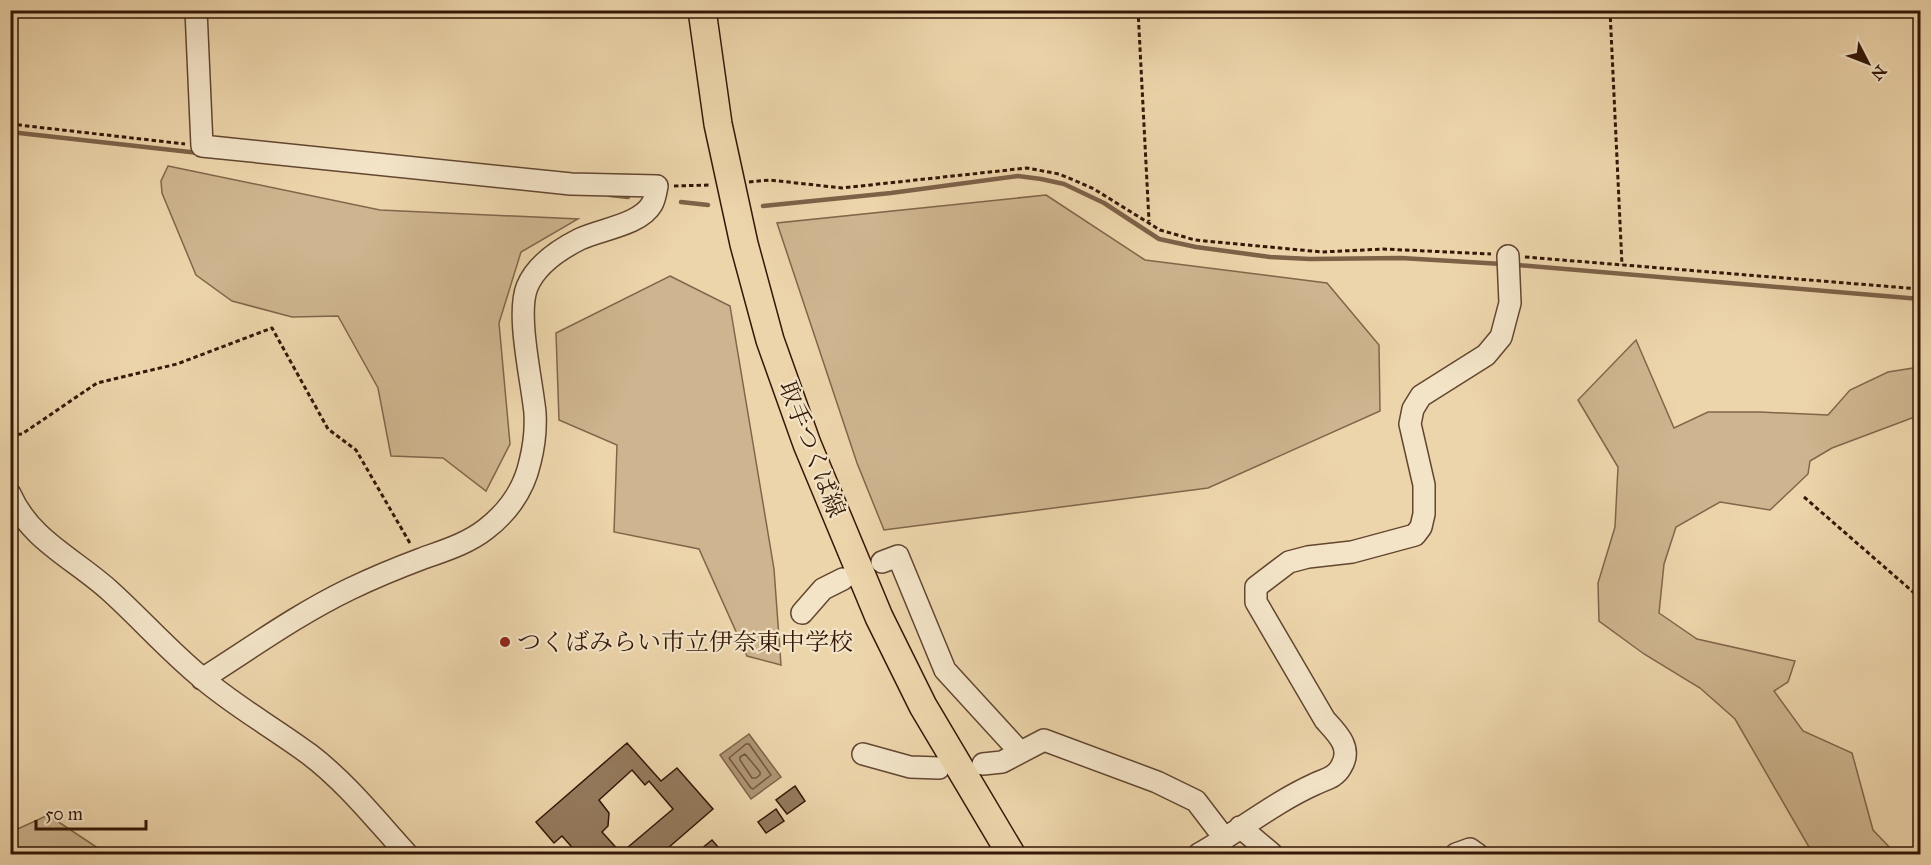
<svg xmlns="http://www.w3.org/2000/svg" width="1931" height="865" viewBox="0 0 1931 865" font-family="'IM FELL Great Primer','Noto Serif JP',serif">
<rect width="100%" height="100%" fill="#edd5ab"/>
<filter id="stains"><feTurbulence type="fractalNoise" baseFrequency=".00333" numOctaves="4"/><feColorMatrix values="0 0 0 0 .2 0 0 0 0 .09 0 0 0 0 .02 0 0 0 .5 -.17"/></filter>
<radialGradient id="worn" r=".72"><stop offset=".6" stop-color="#630" stop-opacity="0"/><stop offset="1" stop-color="#630" stop-opacity=".3"/></radialGradient>
<path fill="#ceb58f" stroke="#81664b" stroke-width="1.5" d="M168 166 380 210 578 219 521 252 499 323 510 444 486 491 443 458 391 456 378 388 338 316 292 317 232 301 196 275 162 193 161 181Z
M1046 195 1145 260 1327 283 1379 345 1380 411 1208 488 884 530 857 463 777 223Z
M670 276 730 306 774 569 781 665 747 656 699 549 614 532 617 445 559 420 556 333Z
M1636 340 1674 428 1708 412H1760L1828 415 1850 390 1888 372 1920 367V415L1832 448 1810 461 1808 474 1770 510 1720 502 1676 527 1664 564 1659 613 1697 639 1795 661 1788 682 1774 691 1803 731 1852 753 1873 830 1896 854H1813L1735 719 1700 688 1644 654 1599 621 1598 583 1615 527 1618 467 1578 400Z
M48 815 107 854H11V832Z"/>
<path fill="#ae9473" stroke="#7d6248" stroke-width="1.5" d="M749 734 781 777 751 799 720 755Z"/>
<g fill="none" stroke-linecap="round" stroke-linejoin="round">
<path stroke="#71563d" stroke-width="1.5" d="M746 744H749L771 775 753 789 751 788 729 758Z
M745 754 760 772V775L756 778H752L740 760V757Z"/>
<path stroke="#7d6248" stroke-width="4.5" d="M10 132 199 153
M610 195 628 197
M681 202 708 205
M763 206 891 193 1018 176 1041 179 1064 184 1104 203 1159 239 1196 247 1270 257 1310 259 1401 258 1502 264
M1517 265 1920 299"/>
</g>
<path fill="#947a5c" stroke="#341707" stroke-width="1.5" fill-rule="evenodd" d="M627 743 661 781 677 768 713 809 661 854H578L562 836 554 843 536 822ZM632 770 645 785 649 781 673 809 621 853 602 832 608 826 609 813 599 800Z
M795 786 805 801 787 814 776 800Z
M776 809 784 821 766 833 758 822Z
M712 840 724 854H695Z"/>
<g fill="none" stroke-linecap="round" stroke-linejoin="round">
<defs>
<path id="minor" d="M196 10 202 146 571 184 657 186C656 191 655 199 652 204 640 225 601 229 580 239 560 249 536 265 527 287 516 315 532 381 535 413 536 430 534 446 530 462 524 489 508 512 486 529 467 544 443 551 421 559 397 568 373 578 350 589 298 614 251 648 202 679
M10 494C30 540 75 559 110 591 141 619 169 651 202 678 236 707 274 728 309 754 346 782 376 820 407 854
M882 562 898 556 945 670 1020 752
M802 613 823 589 843 579
M863 754 910 767 939 768
M983 764 1002 762 1044 740 1157 782 1196 801 1225 839
M1240 827 1272 854
M1199 854C1238 832 1273 803 1315 784 1325 779 1335 778 1341 767 1353 748 1337 733 1325 720L1256 602V587L1289 562 1308 557 1352 552 1415 535 1421 527 1424 514V485L1410 424 1413 409 1421 396 1486 355 1501 337 1510 303 1508 256
M1456 854 1470 849 1477 854"/>
<path id="major" d="M702 10 718 124 744 244 770 340 807 444 879 617 923 706 1011 854"/>
</defs>
<use href="#minor" stroke="#624630" stroke-width="24"/>
<use href="#major" stroke="#341707" stroke-width="30"/>
<path stroke="#341707" stroke-width="3" stroke-dasharray="4.5 3" stroke-linecap="butt" d="M1138 10 1149 221
M1610 10 1622 265
M10 124 185 144
M749 182 770 180 842 188 1027 168 1059 174 1076 181 1094 189 1160 230 1195 240 1322 252 1383 249 1491 254
M674 186 710 185
M1525 257 1920 289
M10 435 22 434 97 383 177 364 272 328 328 429 356 450 411 545
M1804 497 1920 598"/>
<use href="#minor" stroke="#f3e4c8" stroke-width="21"/>
<use href="#major" stroke="#edd5ab" stroke-width="27"/>
</g>
<circle fill="#8f2418" stroke="#f3e4c8" stroke-width="2" cx="505" cy="642" r="6"/>
<g text-anchor="middle" dominant-baseline="central" stroke-width="4.5" stroke-linejoin="round" paint-order="stroke">
<g font-size="24" fill="#341707" stroke="#f3e4c8">
<text transform="translate(812 449) rotate(69)">取手つくば線</text>
</g>
<g font-size="24" fill="#341707" stroke="#f3e4c8" text-anchor="start">
<text x="517" y="642">つくばみらい市立伊奈東中学校</text>
</g>
</g>
<rect width="1931" height="865" fill="none" stroke="#edd5ab" stroke-width="36"/>
<rect x="12" y="12" width="1907" height="841" fill="none" stroke="#341707" stroke-width="3"/>
<rect x="18" y="18" width="1895" height="829" fill="none" stroke="#341707" stroke-width="1.5"/>
<g transform="translate(1868 63) rotate(132)" stroke="#f3e4c8" stroke-width="4.5" paint-order="stroke">
<path d="M0-4.5L10 22L0 15L-10 22Z" fill="#341707"/>
<text y="-9" font-size="16" font-weight="bold" text-anchor="middle" fill="#341707">N</text>
</g>
<path d="M36 820v9h110v-9" fill="none" stroke="#341707" stroke-width="3"/>
<text x="45" y="820" font-size="18" fill="#341707" stroke="#f3e4c8" stroke-width="4.5" paint-order="stroke">50 m</text>
<rect width="100%" height="100%" filter="url(#stains)"/>
<rect width="100%" height="100%" fill="url(#worn)"/>
</svg>
